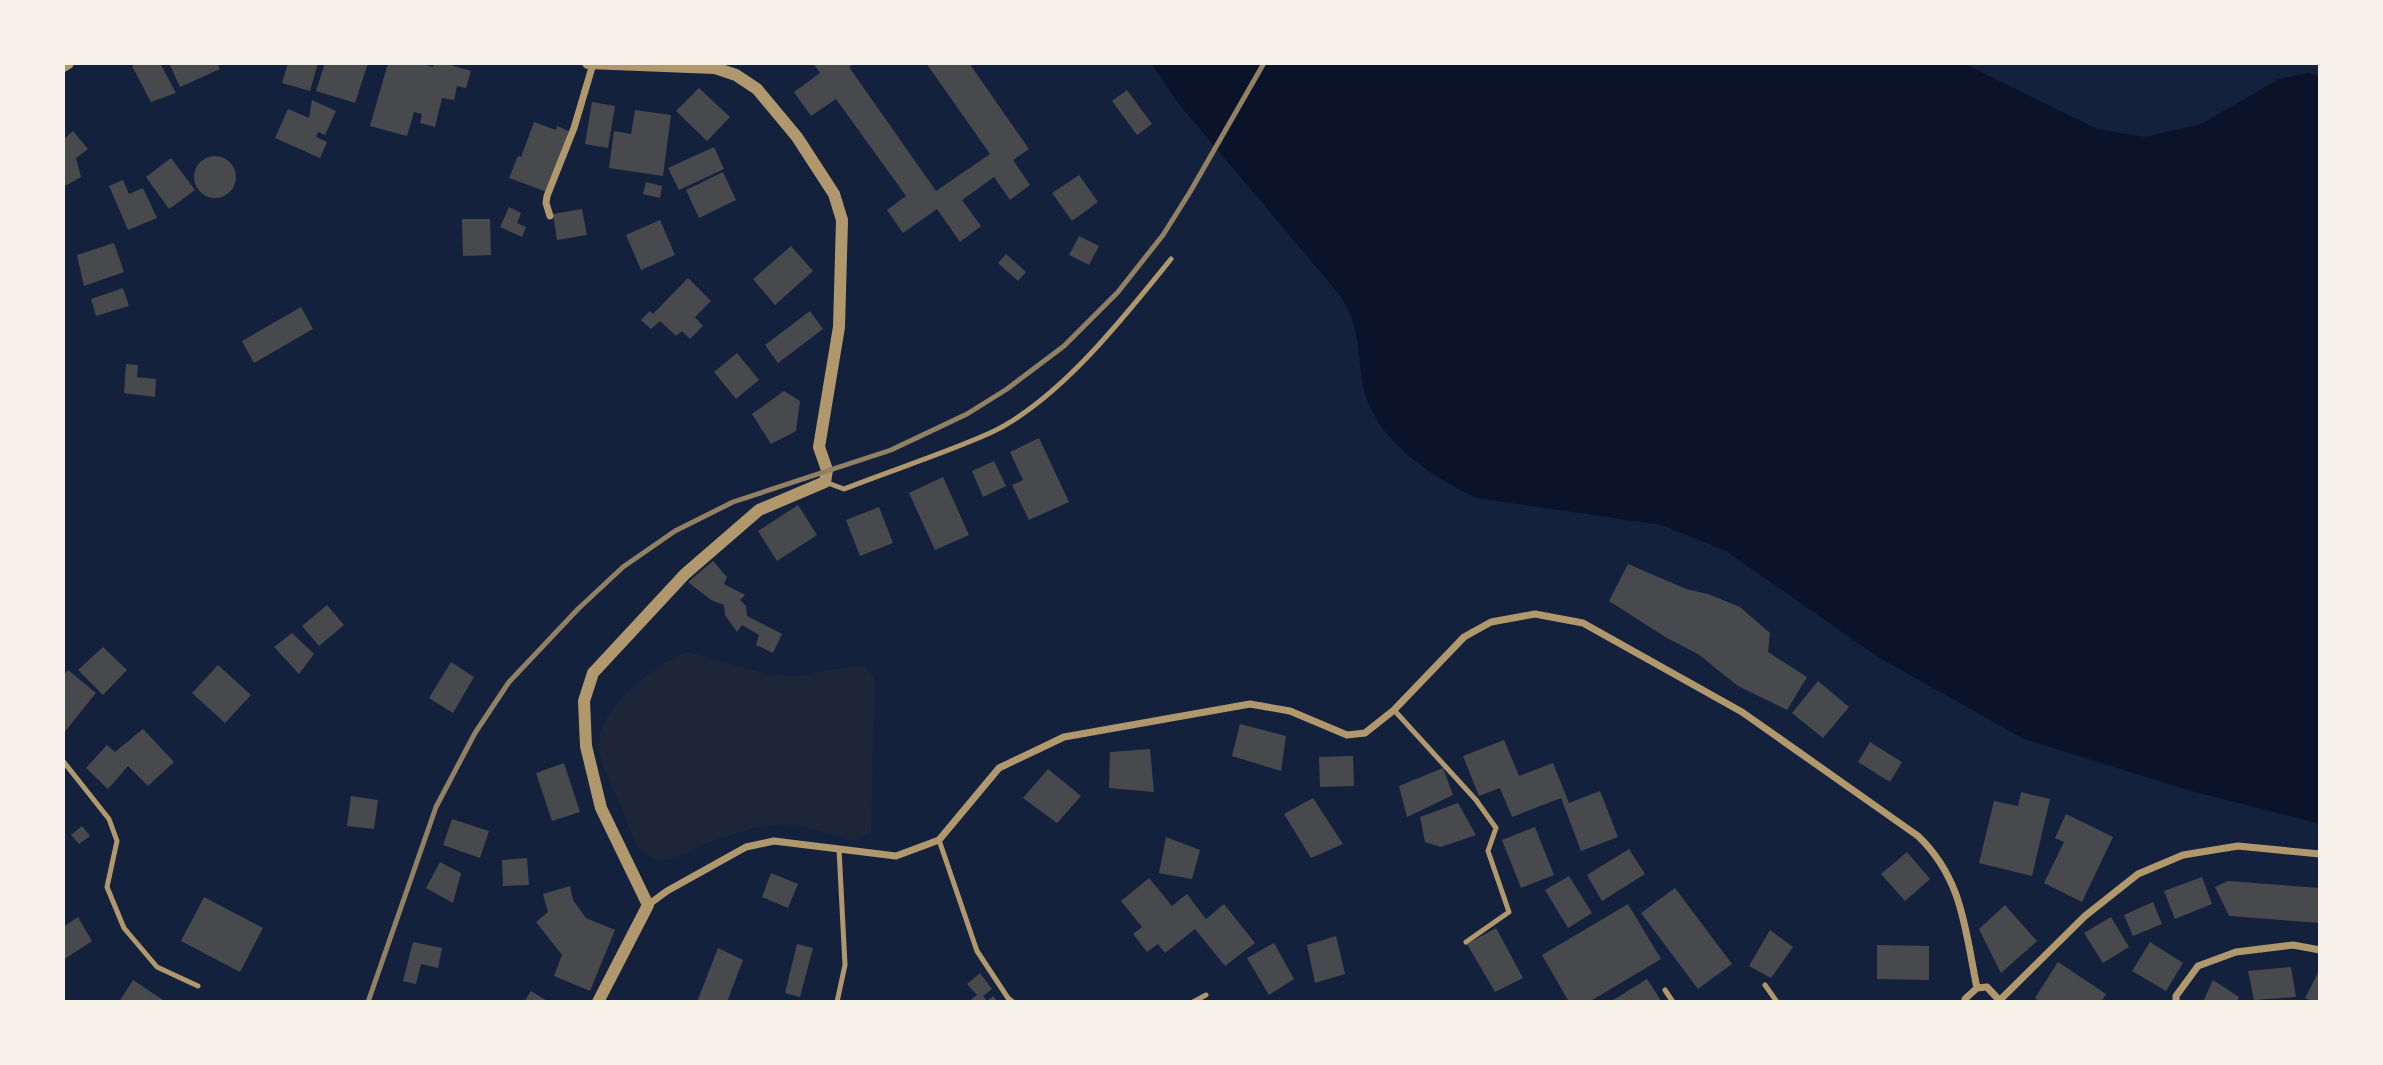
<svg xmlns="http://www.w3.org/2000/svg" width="2383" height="1065" viewBox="0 0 2383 1065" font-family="Arial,sans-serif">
<rect width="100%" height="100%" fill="#14213d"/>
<path fill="#1d2539" d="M687 652 770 675 801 676 827 670 864 666 875 678 871 833 854 841 800 826 775 825 753 828 715 840 672 859 657 861C652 857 644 853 640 849 632 840 625 816 620 804 613 788 597 760 599 742 603 703 653 666 687 652Z"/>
<path fill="#0b132b" d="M1151 63H1963L2097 129 2145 137 2201 124 2279 79 2309 73 2320 76V824L2191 791 2024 739 1878 657 1726 551 1661 525 1477 498C1434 478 1382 445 1366 397 1358 372 1361 342 1351 317 1348 308 1343 300 1338 293L1178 103Z"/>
<path fill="#48494c" d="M139 63H160L176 93 151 102 132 66Z
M169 63H217L220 69 180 87Z
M288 63H318L310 91 282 83Z
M325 63H368L355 103 316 91Z
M388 63H418L433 67 434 63H444L471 71 466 88 457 86 454 100 442 98 435 127 420 123 422 114 414 112 407 136 370 126Z
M813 63H855L849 67 936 191 990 154 926 63H969L1029 149 1013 160 1030 185 1010 200 994 177 962 200 981 226 960 242 937 209 903 233 887 210 906 196 836 99 811 116 794 92 820 73Z
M699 88 730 117 707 141 676 111Z
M1127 90 1152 124 1137 135 1112 101Z
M312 100 336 111 325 135 318 132 316 137 327 142 320 158 275 138 288 109 309 118Z
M592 102 615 106 608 148 585 144Z
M635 110 671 115 663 176 609 168 614 131 631 134Z
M534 122 556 130 557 126 569 131 547 192 509 178 518 156 521 157Z
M73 131 88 149 76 158 81 177 63 187V140Z
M714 147 724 169 679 190 668 168Z
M194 177a21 21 0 1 1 42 0a21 21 0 1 1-42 0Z
M171 158 195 190 169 209 146 177Z
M723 172 736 200 699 218 686 190Z
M1079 175 1098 202 1072 221 1052 193Z
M123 180 129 194 143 188 157 218 128 230 109 186Z
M646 182 662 186 660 198 643 194Z
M509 207 521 213 517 223 526 227 522 237 500 227Z
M582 209 587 235 557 240 553 214Z
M462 219H490L491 255 463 256Z
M660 220 675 255 641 270 626 235Z
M1079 236 1099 246 1089 265 1069 255Z
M114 243 124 272 84 286 77 255Z
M791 246 813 271 775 305 753 279Z
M1006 254 1026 272 1018 281 998 263Z
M688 278 711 301 695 317 703 326 690 339 682 331 676 336 660 321 651 329 641 320 650 311 653 314Z
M123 288 129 306 96 316 91 299Z
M301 307 313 329 254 363 242 341Z
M810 311 823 329 778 363 765 345Z
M737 353 759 380 736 399 714 372Z
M126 364 138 365 137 377 156 379 155 397 124 393Z
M784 391 800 401 796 431 771 444 752 414Z
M1039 438 1069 502 1029 520 1012 485 1023 480 1010 452Z
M994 461 1006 486 983 497 972 471Z
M943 477 969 535 935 550 909 493Z
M798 505 817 535 777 561 758 531Z
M879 507 893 543 860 556 846 520Z
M713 561 727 577 724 584 745 595 740 600 746 606 747 616 782 634 773 653 756 645 759 635 742 625 737 632 725 615 724 605 711 600 688 582Z
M1628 564 1686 589 1708 594 1740 607 1770 633 1768 652 1807 677 1787 710 1738 686 1698 654 1667 638 1609 601Z
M327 605 344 625 319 646 302 626Z
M292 633 314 654 299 674 274 647Z
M103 647 127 670 103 695 78 670Z
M451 662 474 677 453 713 429 698Z
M218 665 251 695 225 723 192 693Z
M68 670 96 693 63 734V676Z
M1818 681 1849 707 1823 738 1792 713Z
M1240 724 1286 736 1281 771 1232 756Z
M143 729 174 762 148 786 128 766 108 789 86 768 107 745 115 752Z
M1504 740 1519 776 1553 763 1569 803 1600 791 1618 837 1581 851 1561 798 1512 817 1500 788 1479 796 1463 756Z
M1870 742 1902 762 1890 782 1858 762Z
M1150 749 1154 792 1109 788 1110 752Z
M1353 756 1354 786 1320 787 1319 757Z
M564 763 580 812 552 821 536 773Z
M1443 768 1453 795 1407 817 1399 786Z
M1048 769 1081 796 1057 823 1023 798Z
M2021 792 2050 799 2032 876 1979 863 1994 801 2018 806Z
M351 796 378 800 374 829 347 826Z
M1313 798 1343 844 1311 858 1284 814Z
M1458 803 1476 835 1441 847 1425 842 1420 817Z
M2066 814 2113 837 2082 902 2044 883 2064 842 2055 838Z
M452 819 489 831 480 858 443 845Z
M82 826 90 836 79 844 71 835Z
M1535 827 1554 875 1521 888 1502 840Z
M1166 837 1200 850 1192 879 1159 873Z
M1629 849 1645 874 1602 901 1587 875Z
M1907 852 1930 879 1905 901 1881 874Z
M527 858 529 885 503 886 502 860Z
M440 862 461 873 453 903 426 888Z
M771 873 798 884 788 908 762 897Z
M1569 876 1592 913 1568 928 1545 890Z
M2202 877 2212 904 2175 919 2164 891Z
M1149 878 1172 906 1187 894 1206 919 1224 904 1255 943 1225 966 1195 929 1165 953 1158 944 1147 952 1133 934 1142 927 1121 901Z
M2228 881 2320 888V923L2229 916 2215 887Z
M570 886 573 900 586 918 615 930 590 991 554 976 562 955 536 922 548 912 543 894Z
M1675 888 1732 964 1698 989 1641 913Z
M204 897 263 928 240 972 181 941Z
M2153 902 2162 924 2133 936 2124 915Z
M1628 904 1661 959 1589 1002H1569L1542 955Z
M2005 905 2037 941 2001 973 1979 929Z
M78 917 92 941 63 960V927Z
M2111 917 2129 947 2103 963 2084 933Z
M1496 928 1523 978 1495 992 1467 944Z
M1770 930 1793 947 1771 978 1749 966Z
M1336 936 1345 974 1315 983 1307 945Z
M413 942 442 948 438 968 421 964 416 984 403 981Z
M2150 942 2183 963 2166 991 2132 971Z
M1274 943 1294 979 1269 995 1247 958Z
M797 944 813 948 800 997 785 993Z
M1877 945 1929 946V980L1877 979Z
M718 948 743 960 727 1002H697Z
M2058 962 2106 994 2101 1002H2040L2035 998Z
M2291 967 2296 997 2254 1000 2248 971Z
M2320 969V1002H2316L2305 998Z
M980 973 992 989 983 996 987 1001 993 996 998 1002H968L977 995 967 984Z
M1647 979 1660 999 1656 1002H1610Z
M133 980 166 1002H119Z
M2213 980 2239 997 2237 1002H2203Z
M531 991 549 1002H524Z"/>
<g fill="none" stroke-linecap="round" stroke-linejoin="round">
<path stroke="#b1986c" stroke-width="5" d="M825 482 844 489C892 470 943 454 990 433 1059 401 1124 317 1171 259
M1394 710 1476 800 1496 828 1488 851 1509 912 1466 942
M63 761 109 819 117 841 107 887 124 928 157 967 198 986
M939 840 977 951 1008 998 1013 1002
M1765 985 1777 1002
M1665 990 1673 1002
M837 1002 845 965 839 849
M1193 1002 1206 995"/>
<path stroke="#b1986c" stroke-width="7" d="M550 216 546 203 547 196 574 128 593 64
M648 905 667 891 746 847 774 841 896 856 939 840 999 768 1064 737 1250 704 1290 711 1347 735 1365 733 1394 710 1464 637 1491 622 1535 614 1583 623 1742 712 1918 836C1963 879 1965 930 1977 988
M2000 1000 2085 916 2138 874 2183 855 2238 846 2320 854
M1966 1002 1965 999 1977 988 1987 987 2000 1001
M2176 1002V996L2198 966 2236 952 2293 945 2320 950"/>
<path stroke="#b1986c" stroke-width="12" d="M588 63 715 68 736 75 757 89 797 137 834 194 842 220 839 327 819 447 827 470 825 482 759 510 685 574 593 673 584 701 586 746 601 808 648 905 598 1002
M63 66 68 63"/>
<path stroke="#918062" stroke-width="5" d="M368 1002 436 807 475 733 509 682 578 609 623 567 675 531 733 502 891 450 967 414 1007 389 1064 346 1118 292 1163 235 1190 192 1264 63"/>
</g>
<rect width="2383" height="1065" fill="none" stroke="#f6f1e7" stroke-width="130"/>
</svg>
